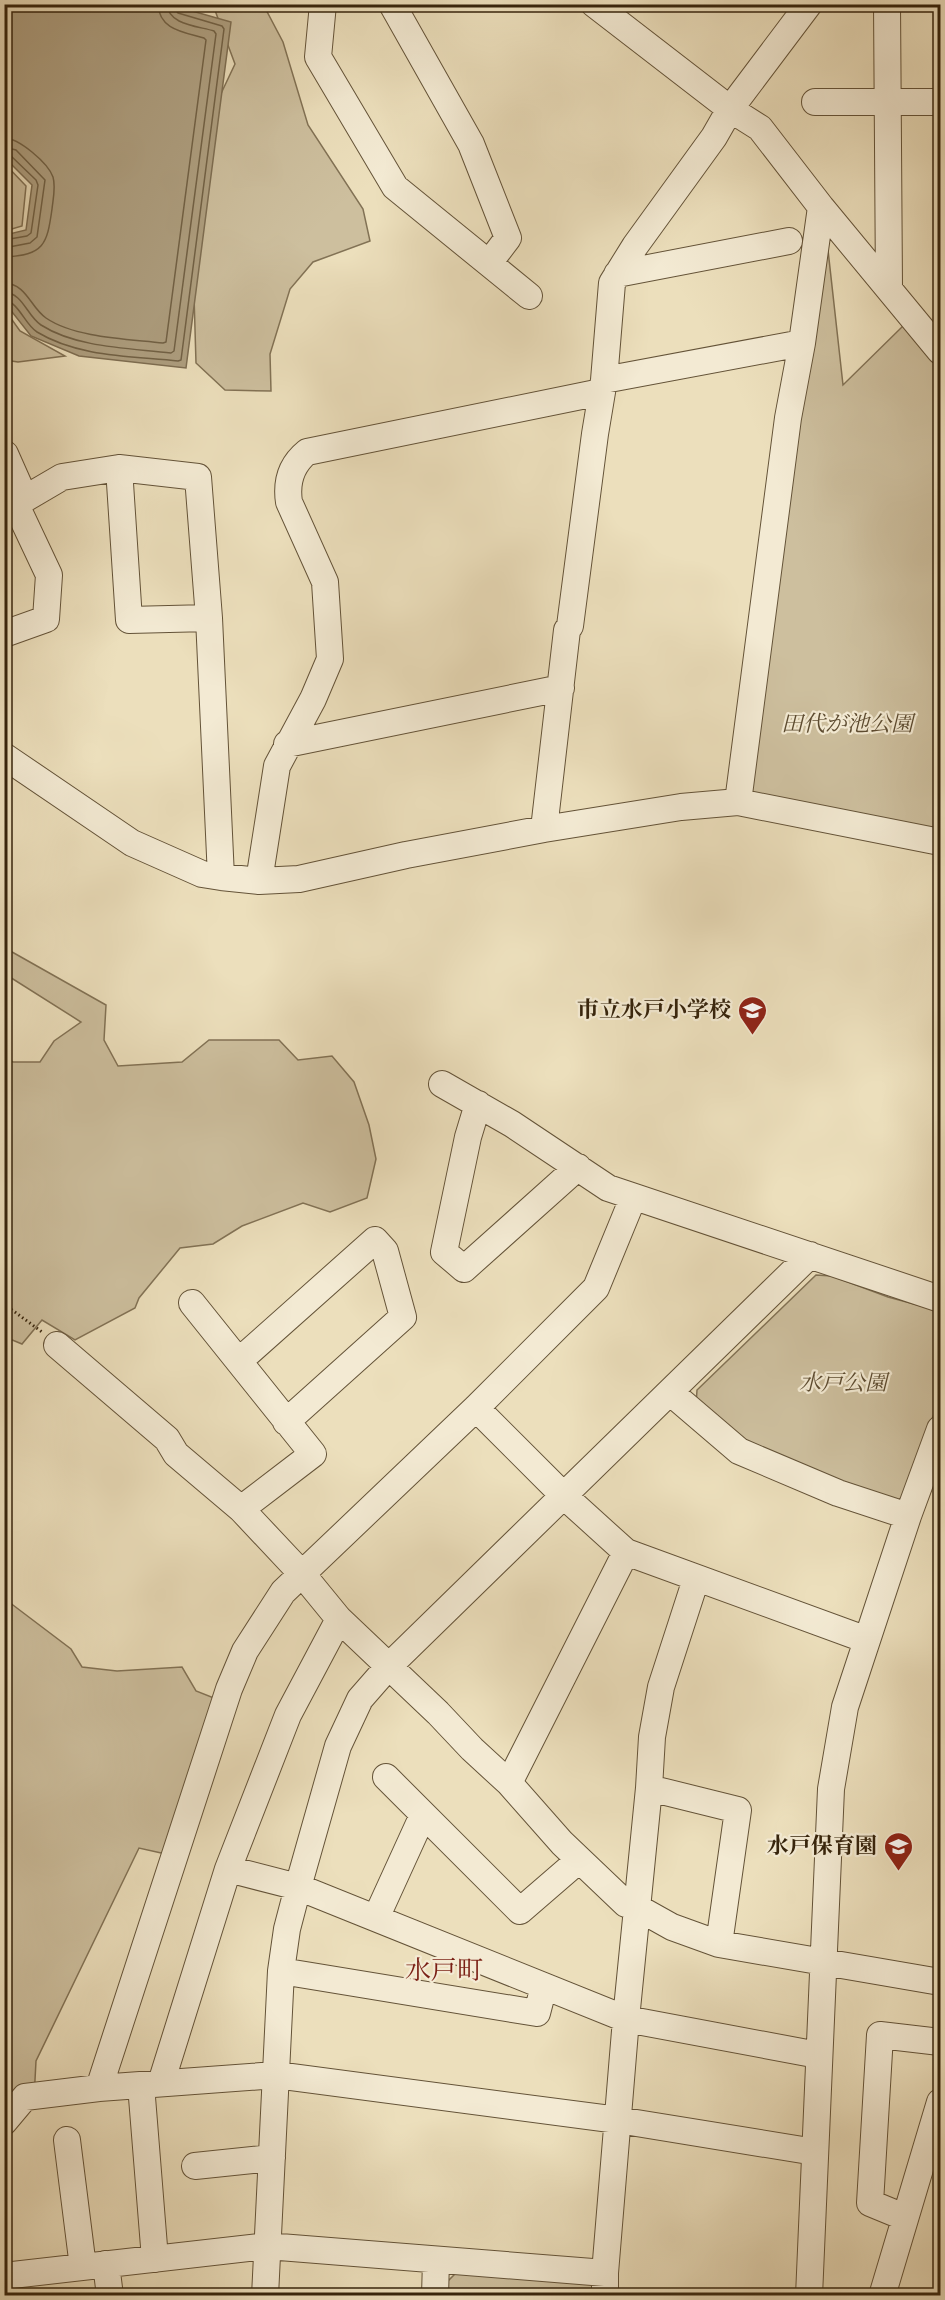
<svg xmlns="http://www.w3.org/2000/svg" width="945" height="2300" viewBox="0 0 945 2300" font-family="Alegreya,'Noto Serif JP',serif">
<rect width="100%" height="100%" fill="#ecdfbc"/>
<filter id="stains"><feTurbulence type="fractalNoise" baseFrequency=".00333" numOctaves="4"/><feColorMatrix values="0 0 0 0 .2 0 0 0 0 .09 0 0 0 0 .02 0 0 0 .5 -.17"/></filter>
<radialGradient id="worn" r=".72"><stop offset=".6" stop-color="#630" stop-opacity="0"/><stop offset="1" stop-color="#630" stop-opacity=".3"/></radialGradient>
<path fill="#cdbf9e" stroke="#827255" stroke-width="1.5" d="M213 5 264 6 283 42 308 125 363 209 370 241 313 262 290 289 270 354 271 391 225 390 196 363 190 159 235 64Z
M5 164 26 186 22 226 5 231Z
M825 223 843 385 906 323 940 365V837L743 799Z
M5 310 20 331 65 356 18 362 5 360Z
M5 948 106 1005 104 1040 118 1066 182 1062 209 1040H279L298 1060 332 1056 354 1082 369 1125 376 1159 367 1198 330 1212 303 1203 242 1226 213 1244 180 1248 139 1298 135 1308 75 1340 42 1320 22 1344 5 1337V1058L13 1062H40L54 1041 81 1022 5 974Z
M816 1275 832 1276 888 1297 940 1311V1398L902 1499 889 1503 743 1446 696 1405 697 1390Z
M5 1599 71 1649 82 1667 117 1671 182 1667 196 1691 229 1704 175 1856 139 1848 36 2061 34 2099 5 2129Z
M457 2272 601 2283V2295L444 2296 448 2281Z"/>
<path fill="#ae9f80" stroke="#7e6e52" stroke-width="1.5" d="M4 5H171L231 22 186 368 79 356 31 336 5 303V235L26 230 32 185 5 158Z"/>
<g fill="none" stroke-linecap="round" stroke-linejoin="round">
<path stroke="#726246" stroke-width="1.5" d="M4 138C19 138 48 163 53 177 56 187 53 199 52 209 47 245 44 255 4 257
M4 147 16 150 45 180 37 237 30 243 4 248
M4 154 11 156 36 180 38 185 31 233 27 236 4 240
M4 283C27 284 30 307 46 318 75 338 129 339 163 343L166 342 206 40 204 38C184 32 159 30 158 4
M4 292C23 293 27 316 41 325 77 348 130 348 171 353L174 351 216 34 214 31C198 26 168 25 167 4
M4 300C19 302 25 325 37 332 78 357 131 356 178 361L181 360 224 29 222 26 178 13 175 9 174 4"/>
<defs>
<path id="minor" d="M323 4 318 57 395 187 529 296
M392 4 471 144 508 238 489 263
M594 4 730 109 760 128 821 207 940 351
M887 4 889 287
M815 102H940
M617 274 789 241
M604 380 802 343
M5 454 25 499
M119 468 129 620 209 618
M4 511 62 477 119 468 198 477 209 618 221 877
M4 634 46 619 49 575 16 505
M287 744 561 688
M4 756 132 843 202 874 221 877 259 881 299 879 406 855 544 829 681 807 738 802 940 842
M738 802 788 418 802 343 821 207
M544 829 567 630 570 626 595 434 604 380 612 283 635 246 714 137 730 109 809 4
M259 881 277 766 313 699 330 659 325 582 289 502C286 482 291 465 307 452L601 392
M442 1084 512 1124 608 1188 940 1299
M478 1104 468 1137 444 1252 464 1269 578 1167
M192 1303 313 1454 241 1509
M57 1345 167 1439 176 1454 241 1509 303 1575 339 1619 438 1713 472 1749 509 1783 562 1843 626 1904 638 1908 672 1927 719 1944 940 1982
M239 1361 375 1240 385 1251 403 1317 286 1422
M670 1392 739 1451 838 1493 908 1516
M476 1408 563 1495 626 1552 867 1640
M386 1777 520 1911 579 1860
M509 1783 626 1552
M649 1788 738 1810 719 1944
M228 1869 298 1887 626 2019 818 2055
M376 1918 423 1815
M281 1971 537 2013 544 1986
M161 2083 228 1869 288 1715 339 1619
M141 2085 155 2259
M99 2088 229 1689 245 1651 283 1592 476 1408 596 1288 633 1198
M4 2122 25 2097 99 2088 276 2075 618 2120 815 2152
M67 2140 83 2267
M195 2166 272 2158
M904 2217 870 2203 880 2035 940 2042
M106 2264 110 2296
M4 2276 267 2246 605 2273
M265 2296 281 1971 287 1929 298 1887 338 1746 360 1699 388 1667 810 1255
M435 2296 436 2260
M605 2296V2273L626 2019 649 1788 652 1737 661 1687 696 1579
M809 2296 831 1789 845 1707 908 1516 940 1429
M882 2296 940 2102"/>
</defs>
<use href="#minor" stroke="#645338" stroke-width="28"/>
<path stroke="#36240c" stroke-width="3" stroke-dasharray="1.5 3" stroke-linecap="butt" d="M4 1304 42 1332"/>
<use href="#minor" stroke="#f3ead3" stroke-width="26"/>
</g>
<defs>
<symbol id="school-pin" viewBox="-11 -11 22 30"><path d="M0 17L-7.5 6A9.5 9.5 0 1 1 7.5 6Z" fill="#8f2418" stroke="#f3ead3"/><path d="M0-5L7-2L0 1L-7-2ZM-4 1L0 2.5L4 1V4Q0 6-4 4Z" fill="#fff"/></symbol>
</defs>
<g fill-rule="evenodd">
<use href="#school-pin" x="736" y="994" width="33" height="45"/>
<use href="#school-pin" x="882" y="1830" width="33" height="45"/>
</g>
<g text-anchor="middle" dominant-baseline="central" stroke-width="4.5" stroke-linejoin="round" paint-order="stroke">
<g font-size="22" font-style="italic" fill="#5c4b30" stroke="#f3ead3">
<text x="847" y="724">田代が池公園</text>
<text x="843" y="1383">水戸公園</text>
</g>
<g font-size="22" font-weight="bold" fill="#36240c" stroke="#f3ead3" text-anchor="end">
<text x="731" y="1010">市立水戸小学校</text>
<text x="877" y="1846">水戸保育園</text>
</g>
<g font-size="26" fill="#7a1f14" stroke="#f3ead3">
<text x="444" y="1970">水戸町</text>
</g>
</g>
<rect width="945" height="2300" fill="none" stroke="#ecdfbc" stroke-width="24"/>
<rect x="6" y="6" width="933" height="2288" fill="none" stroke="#36240c" stroke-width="3"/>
<rect x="12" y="12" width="921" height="2276" fill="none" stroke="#36240c" stroke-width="1.5"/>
<rect width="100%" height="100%" filter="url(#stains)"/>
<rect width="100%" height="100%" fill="url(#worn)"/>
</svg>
